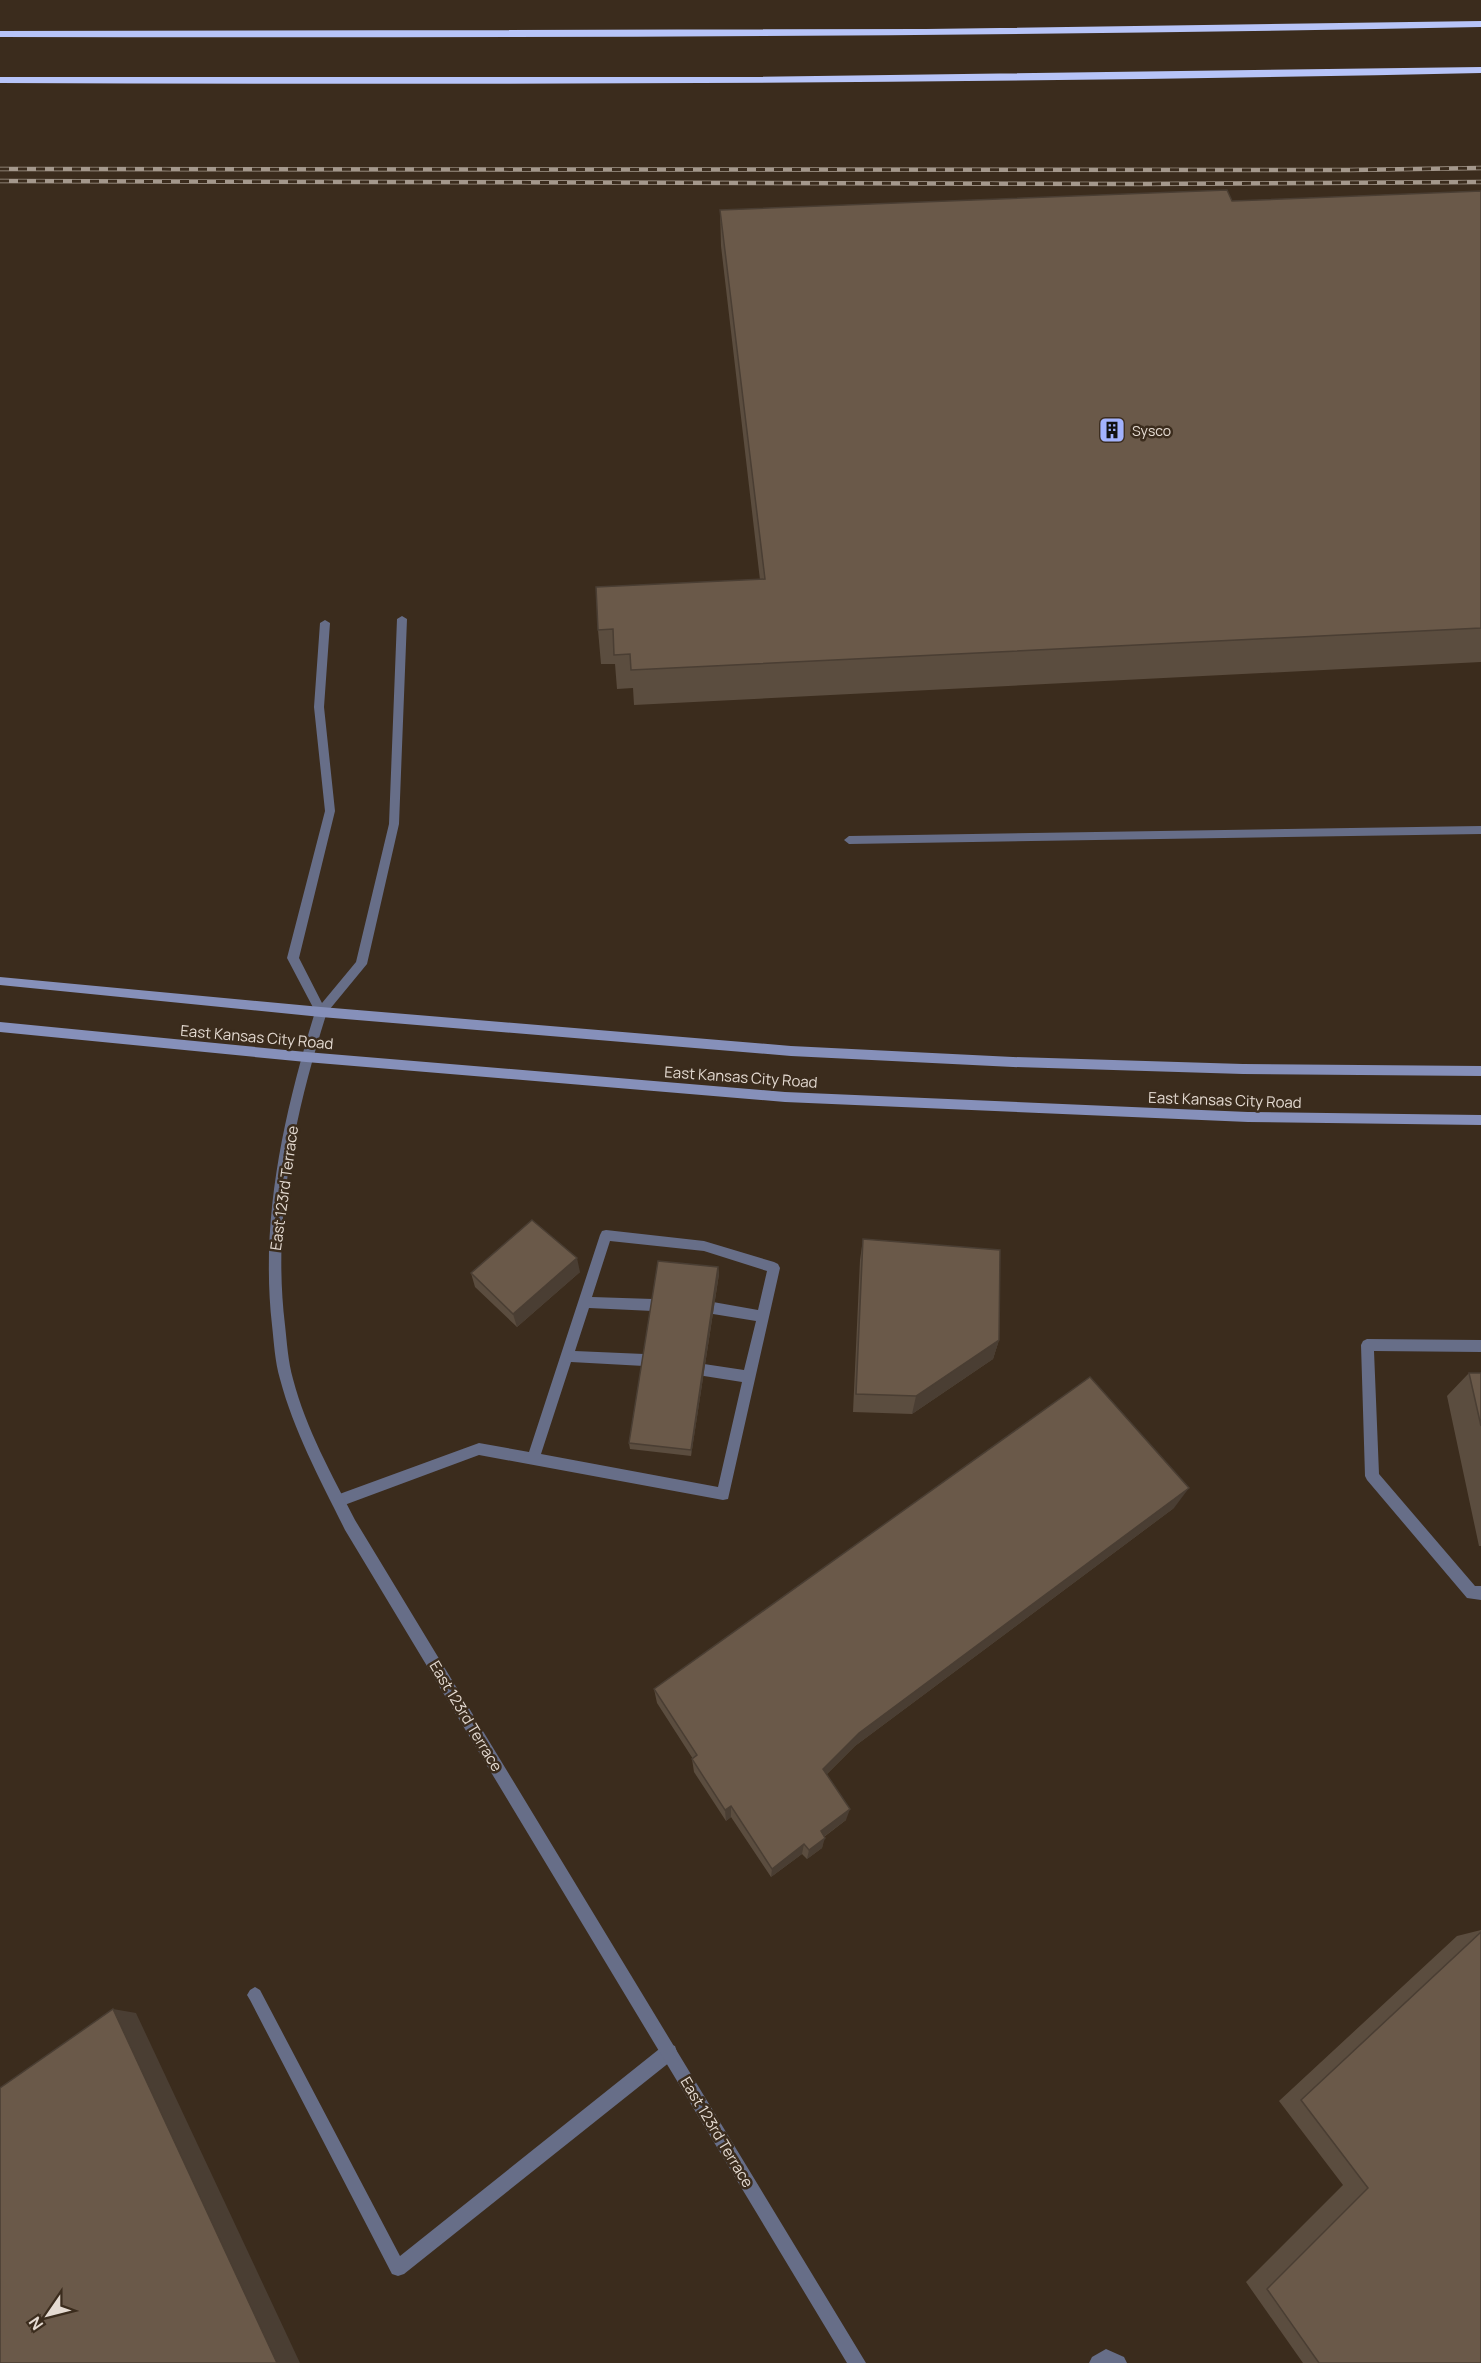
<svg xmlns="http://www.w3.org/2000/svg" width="1481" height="2363" viewBox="0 0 1481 2363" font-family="Manrope,sans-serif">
<rect width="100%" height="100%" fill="#3b2c1d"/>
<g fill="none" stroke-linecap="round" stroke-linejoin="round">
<path fill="#676e88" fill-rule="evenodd" d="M402 616 407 619 399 824 367 964 325 1015H317L287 958 325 811 314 707 320 623 325 620 330 623 324 707 335 811 299 958 322 1003 356 962 389 824 397 619Z
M1481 826V834L849 844 844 840 849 836Z
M606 1230 704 1241 774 1262 778 1264 780 1268 728 1499 723 1500 479 1455 339 1507 334 1506 332 1501 334 1496 479 1443 529 1452 600 1235 602 1231ZM610 1241 704 1251 767 1271 758 1310 713 1302 709 1304 707 1308 709 1312 713 1314 756 1321 744 1370 704 1364 699 1366 698 1370 699 1374 704 1376 742 1382 718 1487 541 1454 571 1362 644 1366 649 1364 650 1360 649 1356 644 1354 575 1351 589 1308 653 1311 657 1309 659 1305 657 1301 653 1299 592 1297Z
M1367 1339 1481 1340V1352L1374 1351 1379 1474 1475 1586H1481V1600L1467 1598 1367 1480 1365 1476 1361 1345 1363 1341Z
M255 1987 260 1990 400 2256 663 2046 669 2044 675 2046 677 2052 675 2058 404 2274 398 2276 392 2274 250 2000 247 1995 250 1990Z
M1106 2349 1124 2357 1127 2363H1089L1092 2357Z"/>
<path fill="#676e88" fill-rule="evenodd" d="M321 1007 327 1012C295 1113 272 1218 285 1325 287 1343 288 1361 293 1379 306 1429 332 1475 355 1520L866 2363H847L345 1530C321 1481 294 1432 280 1379 275 1362 274 1343 272 1325 260 1219 284 1113 315 1012Z"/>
<path fill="#8690ba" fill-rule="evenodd" d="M0 977 321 1007 791 1046 1013 1057 1243 1064 1481 1066V1076L1243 1074 1013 1067 791 1056 321 1017 0 985Z
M0 1022 306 1052 785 1092 1248 1112 1481 1115V1125L1248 1122 785 1102 306 1062 0 1032Z"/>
<path fill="#b7c4f8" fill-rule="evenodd" d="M1481 21V27C987 37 494 38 0 37V31L926 29Z
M1481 67V73C987 84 494 85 0 83V77H740Z"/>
<defs>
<path id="rail" d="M0 169 1350 170 1481 168
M0 181 1139 184 1481 182"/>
</defs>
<use href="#rail" stroke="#a4988c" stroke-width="4.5"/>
<use href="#rail" stroke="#3b2c1d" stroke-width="3" stroke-dasharray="9" stroke-linecap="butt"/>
</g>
<path fill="#5b4d3f" d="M1481 191V662L634 705 633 688 617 689 615 664H601L598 630 760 580 721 246 720 210 1232 201Z
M863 1239 999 1340 993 1359 912 1414 853 1412 860 1260Z
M718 1267 719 1274 691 1456 630 1449 629 1443Z
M580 1272 517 1327 475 1287 471 1273Z
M1469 1373H1481V1546H1479L1447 1396Z
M1174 1508 855 1746 826 1775 846 1820 824 1837 822 1848 807 1859 802 1854 771 1877 731 1817 726 1821 694 1772 692 1759H693L657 1703 654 1689Z
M1481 1930V2363H1303L1246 2282 1343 2185 1279 2101 1457 1936Z"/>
<path fill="#4a3e33" d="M577 1258 580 1272 517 1327 513 1314Z
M718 1267 719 1274 691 1456V1450Z
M999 1340 993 1359 912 1414 916 1396Z
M1189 1488 1174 1508 855 1746 820 1781 823 1769 859 1733Z
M731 1806V1817L726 1821 725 1810Z
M850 1809 846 1820 818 1841 821 1831Z
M825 1838 822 1848 807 1859 809 1850Z
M804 1844 802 1854 771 1877 772 1869Z
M113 2009 136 2013 300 2363H277Z"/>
<path fill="#6a5949" stroke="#4a3e33" stroke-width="1.5" d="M1227 190 1232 201 1481 191V628L631 670 630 654 614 655 613 629 598 630 596 587 765 579 720 210Z
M532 1220 577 1258 513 1314 471 1273Z
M863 1239 1000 1250 999 1340 916 1396 856 1394Z
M658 1261 718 1267 691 1450 629 1443Z
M1469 1373H1481V1426Z
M1090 1377 1189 1488 859 1733 823 1769 850 1809 821 1831 825 1838 809 1850 804 1844 772 1869 731 1806 725 1810 692 1759 697 1755 654 1689Z
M1481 1932V2363H1319L1267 2289 1368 2188 1301 2100Z
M113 2009 277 2363H0V2088Z"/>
<defs>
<symbol id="building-square" viewBox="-11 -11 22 22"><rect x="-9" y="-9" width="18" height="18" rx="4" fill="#a2b2fd" stroke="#3b2c1d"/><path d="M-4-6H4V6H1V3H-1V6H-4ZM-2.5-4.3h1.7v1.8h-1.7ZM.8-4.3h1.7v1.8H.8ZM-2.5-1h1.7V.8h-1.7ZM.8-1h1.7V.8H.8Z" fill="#111"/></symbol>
</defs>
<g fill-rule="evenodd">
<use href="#building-square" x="1097" y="415" width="30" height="30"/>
</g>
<g text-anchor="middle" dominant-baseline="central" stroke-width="5" stroke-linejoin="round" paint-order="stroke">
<g font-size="14" fill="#e5dbd2" stroke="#3b2c1d" text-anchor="start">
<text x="1132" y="430">Sysco</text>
</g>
<g font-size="15" fill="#e5dbd2" stroke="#3b2c1d">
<text transform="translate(257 1037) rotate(5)">East Kansas City Road</text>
<text transform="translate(741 1077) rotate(4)">East Kansas City Road</text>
<text transform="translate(1225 1100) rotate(2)">East Kansas City Road</text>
<text transform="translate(284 1188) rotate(-82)">East 123rd Terrace</text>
<text transform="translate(466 1716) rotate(59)">East 123rd Terrace</text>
<text transform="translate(717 2132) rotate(59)">East 123rd Terrace</text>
</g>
</g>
<g transform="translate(48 2315) rotate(235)" stroke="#3b2c1d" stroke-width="4.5" paint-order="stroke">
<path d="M0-4.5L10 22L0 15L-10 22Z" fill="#e5dbd2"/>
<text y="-9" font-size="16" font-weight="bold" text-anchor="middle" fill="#e5dbd2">N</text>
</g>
</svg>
